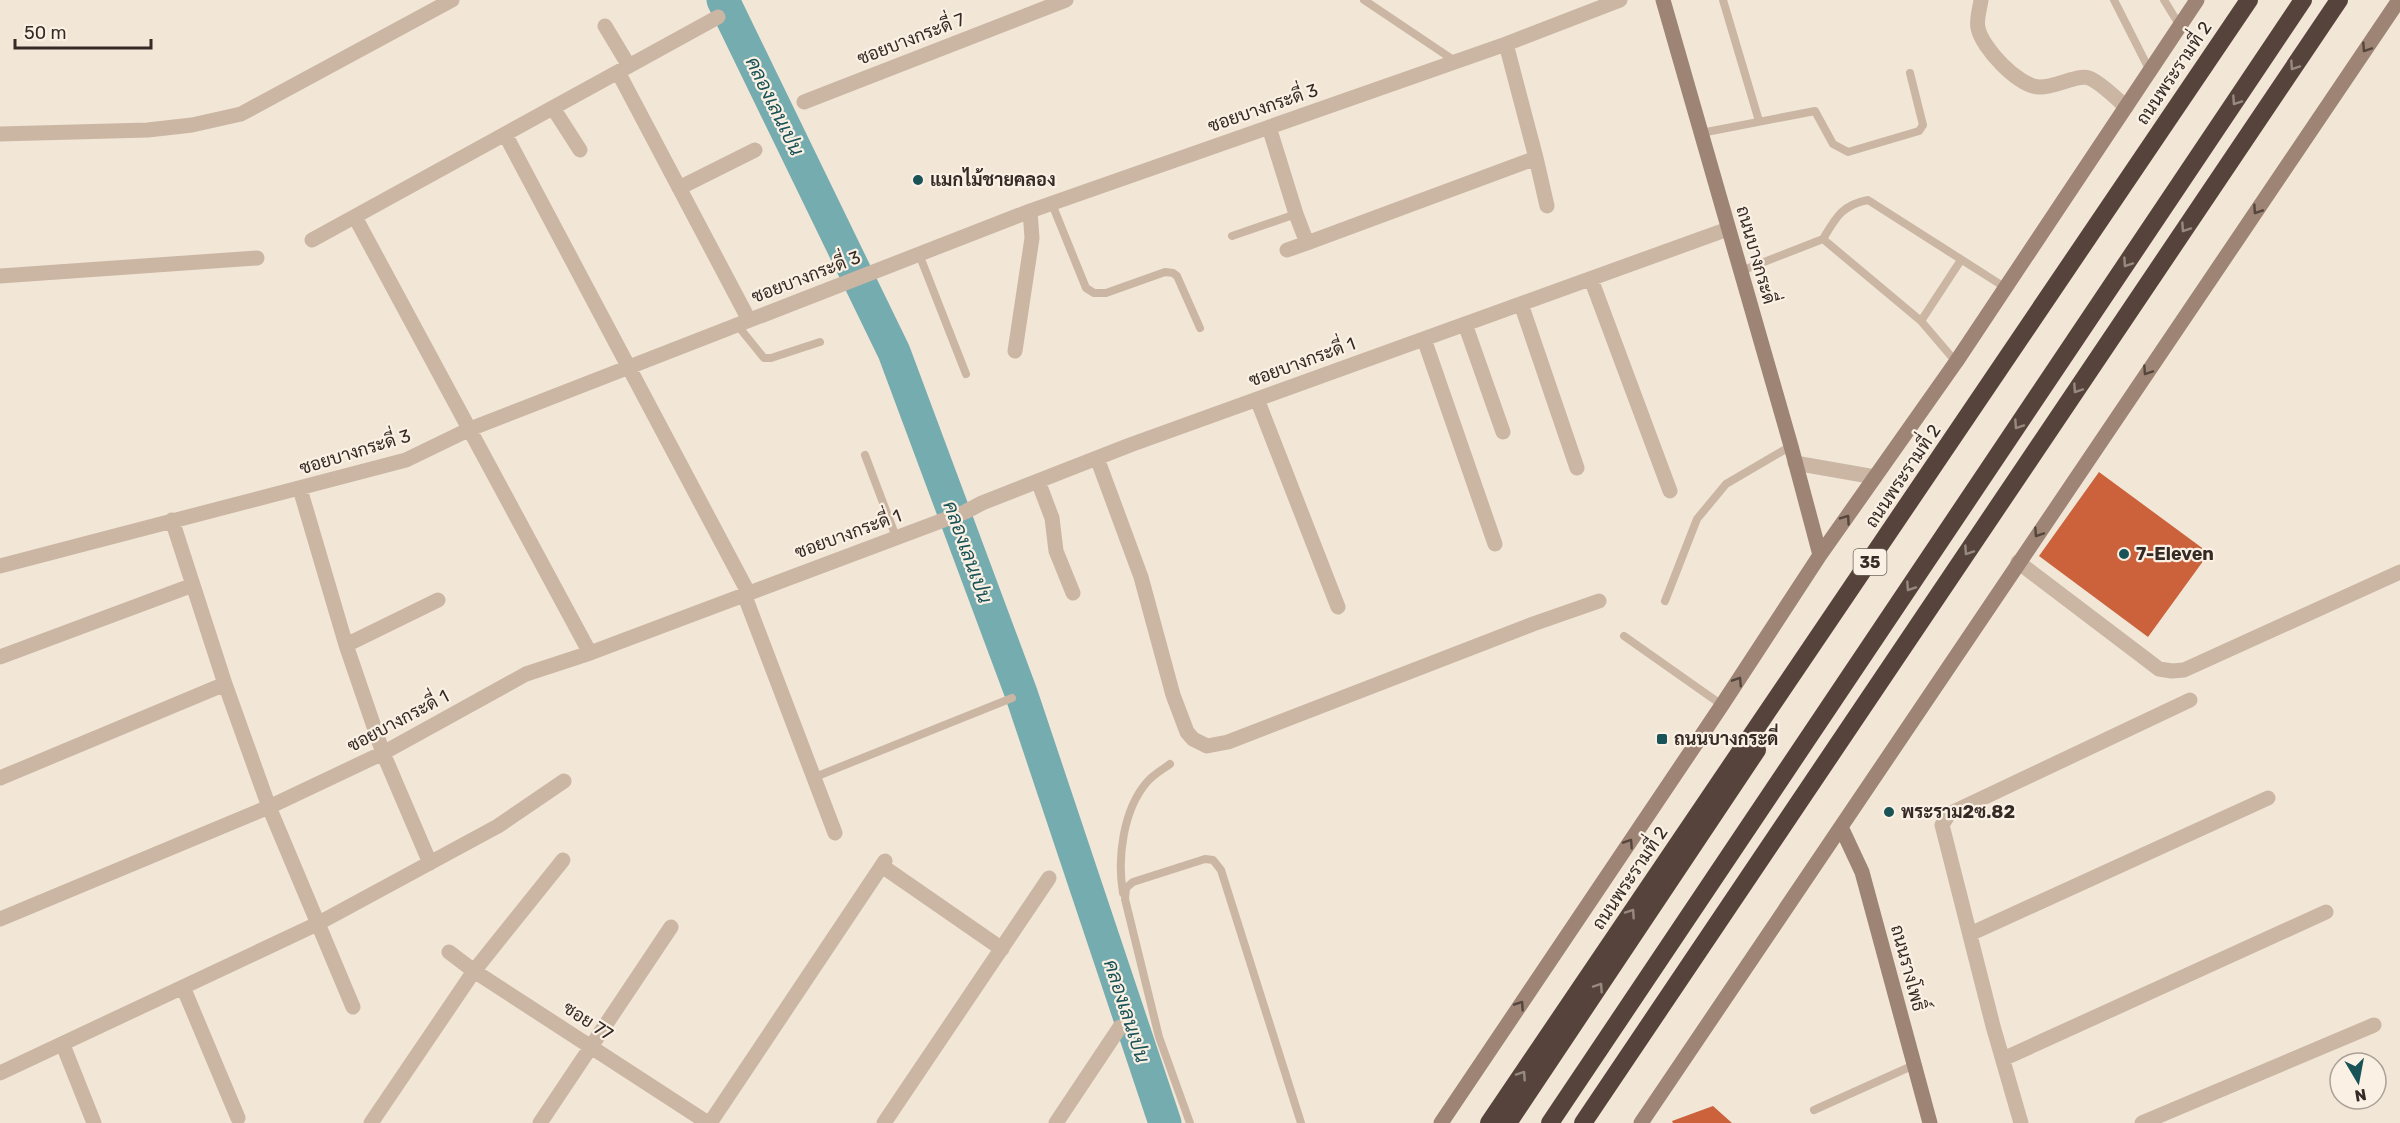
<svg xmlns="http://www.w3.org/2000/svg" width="2400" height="1123" viewBox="0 0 2400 1123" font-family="Rubik,Sarabun,sans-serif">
<rect width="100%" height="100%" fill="#f2e6d7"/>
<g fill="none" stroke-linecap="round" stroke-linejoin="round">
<path stroke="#75acb0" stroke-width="33" d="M723 0 894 352 1021 693 1165 1123"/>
</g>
<path fill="#cb623b" d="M2099 472 2209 553 2148 637 2039 556Z
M1713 1106 1732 1123H1673L1672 1121Z"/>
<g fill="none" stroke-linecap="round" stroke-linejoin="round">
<path stroke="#cab6a3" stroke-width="8" d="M1364 0 1455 61
M1723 0 1759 121
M2114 0 2150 71
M2164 0 2180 26
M1701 133 1815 111 1833 144 1848 152 1919 131 1923 125 1910 73
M1052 204 1086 288 1094 293H1106L1165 272 1173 273 1177 276 1200 328
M1232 236 1296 214
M919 254 966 374
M1741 271 1823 239
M1921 321 1961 260
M738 326 764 358H771L820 342
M1956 362 1921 321 1823 239C1836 217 1842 205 1868 200L2006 288
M865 455 896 537
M1665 601 1697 519 1726 484 1791 446
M1624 636 1722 705
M815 777 1012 698
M1123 893C1117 858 1123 810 1147 782 1154 774 1162 770 1170 764
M1814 1110 1914 1065
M1190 1123 1159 1037 1125 899 1126 888 1133 882 1205 859 1213 860 1221 870 1301 1123"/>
<path stroke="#cab6a3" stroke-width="15" d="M1981 0C1980 8 1976 20 1978 28 1982 48 2018 86 2039 87 2054 88 2077 74 2089 78 2100 82 2117 99 2126 107
M605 26 629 66
M618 72 749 320
M804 102 1066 0
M553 108 580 150
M1269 127 1296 214 1307 243 1536 158 1506 44
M0 134 148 130 192 125 241 114 452 0
M505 134 748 592
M1536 158 1547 206
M679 188 755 150
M355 217 590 653
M312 240 718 17
M1287 250 1307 243
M0 276 257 258
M1591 279 1670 491
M1521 304 1577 468
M1465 324 1503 432
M1424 339 1495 544
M1015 351 1032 238 1030 211
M1257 399 1338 607
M1097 458 1141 577 1173 695 1187 732 1193 739 1207 746 1228 742 1533 624 1599 601
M1795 463 1875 477
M1038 481 1052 518 1056 551 1073 593
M300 489 346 645 383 753 430 863
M172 520 225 684 269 807 353 1007
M2018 562 2159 669 2172 671 2184 670 2400 572
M0 566 406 460 470 429 1030 211 1506 44 1620 0
M744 594 835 833
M346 645 438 600
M0 657 193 585
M0 778 225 684
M882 866 1002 949
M0 919 269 807 383 753 526 674 590 653 965 512 982 503 1130 445 1728 229
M1970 934 2268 798
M449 952 474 971 708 1123
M183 987 238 1118
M63 1045 94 1123
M2003 1059 2326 912
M0 1073 317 924 498 826 564 781
M371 1123 474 971 563 860
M540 1123 671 927
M710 1123 885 861
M884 1123 1049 878
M1056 1123 1120 1027
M2021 1123 1993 1026 1942 825 1949 814 2190 700
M2142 1123 2374 1025"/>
<path stroke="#9e8474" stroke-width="15" d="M1663 0 1791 446 1820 555
M1841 827 1862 872 1930 1123
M1441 1123 1722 705 1820 555 1956 362 2197 0
M1641 1123 2399 0"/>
<path stroke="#56443c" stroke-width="18" d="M1489 1123 2249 0
M1508 1123 1757 750
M1550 1123 2303 0
M1583 1123 2339 0"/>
</g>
<defs><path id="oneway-chevron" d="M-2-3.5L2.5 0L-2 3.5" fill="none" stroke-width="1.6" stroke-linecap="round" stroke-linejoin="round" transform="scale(1.5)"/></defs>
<g stroke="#54453d">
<use href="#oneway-chevron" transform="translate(2366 48) rotate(124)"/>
<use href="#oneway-chevron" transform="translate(2257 210) rotate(124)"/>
<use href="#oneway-chevron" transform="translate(2147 371) rotate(124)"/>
<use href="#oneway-chevron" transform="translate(1846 519) rotate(-55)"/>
<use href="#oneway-chevron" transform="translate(2038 533) rotate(124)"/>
<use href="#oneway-chevron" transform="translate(1738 681) rotate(-57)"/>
<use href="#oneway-chevron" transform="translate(1629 843) rotate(-56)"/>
<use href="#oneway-chevron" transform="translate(1520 1005) rotate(-56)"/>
</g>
<g stroke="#98897f">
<use href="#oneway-chevron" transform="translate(2294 66) rotate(124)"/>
<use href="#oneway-chevron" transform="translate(2236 101) rotate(124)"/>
<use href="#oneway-chevron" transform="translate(2185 228) rotate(124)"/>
<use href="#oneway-chevron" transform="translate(2127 263) rotate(124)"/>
<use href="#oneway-chevron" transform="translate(2077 389) rotate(124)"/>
<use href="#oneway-chevron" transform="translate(2018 425) rotate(124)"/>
<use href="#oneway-chevron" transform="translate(1968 551) rotate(124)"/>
<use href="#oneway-chevron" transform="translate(1910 587) rotate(124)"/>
<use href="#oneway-chevron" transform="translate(1631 913) rotate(-56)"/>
<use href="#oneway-chevron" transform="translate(1599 987) rotate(-56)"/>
<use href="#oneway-chevron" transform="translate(1522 1075) rotate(-56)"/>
</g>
<g fill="#195257" stroke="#faf0e3" stroke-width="2">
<circle cx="918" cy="180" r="6"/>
<circle cx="2124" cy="554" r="6"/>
<rect x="1656" y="733" width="12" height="12" rx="3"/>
<circle cx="1889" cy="812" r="6"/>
</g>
<g text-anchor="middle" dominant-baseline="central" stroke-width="4.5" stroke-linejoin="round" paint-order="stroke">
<rect fill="#faf0e3" stroke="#70655e" stroke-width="1.5" x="1853.5" y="549" width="33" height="26" rx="4.5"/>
<g font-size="16" font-weight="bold" fill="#352a25">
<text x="1870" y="562">35</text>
</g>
<g font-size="18" fill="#352a25" stroke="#faf0e3">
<text transform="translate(911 39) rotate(-21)">ซอยบางกระดี่ 7</text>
<text transform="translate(2174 73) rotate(-56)">ถนนพระรามที่ 2</text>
<text transform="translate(1263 108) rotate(-19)">ซอยบางกระดี่ 3</text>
<text transform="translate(1756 255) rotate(74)">ถนนบางกระดี่</text>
<text transform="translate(806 277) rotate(-21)">ซอยบางกระดี่ 3</text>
<text transform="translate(1302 362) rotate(-20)">ซอยบางกระดี่ 1</text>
<text transform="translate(355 452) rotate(-17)">ซอยบางกระดี่ 3</text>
<text transform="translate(1903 476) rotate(-56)">ถนนพระรามที่ 2</text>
<text transform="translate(848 534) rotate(-20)">ซอยบางกระดี่ 1</text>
<text transform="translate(398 721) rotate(-28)">ซอยบางกระดี่ 1</text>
<text transform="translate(1630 878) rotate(-56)">ถนนพระรามที่ 2</text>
<text transform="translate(1908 968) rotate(75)">ถนนรางโพธิ์</text>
<text transform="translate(588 1021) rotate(33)">ซอย 77</text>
</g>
<g font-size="18" font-weight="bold" fill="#352a25" stroke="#faf0e3" text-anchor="start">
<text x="930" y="180">แมกไม้ชายคลอง</text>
<text x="2136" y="554">7-Eleven</text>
<text x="1674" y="739">ถนนบางกระดี่</text>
<text x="1901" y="812">พระราม2ซ.82</text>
</g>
<g font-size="20" font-style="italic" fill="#195257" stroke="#faf0e3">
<text transform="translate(775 106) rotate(64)">คลองเลนเปน</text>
<text transform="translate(968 552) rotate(70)">คลองเลนเปน</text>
<text transform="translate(1127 1011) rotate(72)">คลองเลนเปน</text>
</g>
</g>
<g transform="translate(2358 1081) rotate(170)"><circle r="28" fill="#faf0e3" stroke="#aba197" stroke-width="1.5"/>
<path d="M0-4.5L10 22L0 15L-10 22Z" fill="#195257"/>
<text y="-9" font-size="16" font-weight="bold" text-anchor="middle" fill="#352a25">N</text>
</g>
<path d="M15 39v9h136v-9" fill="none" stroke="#352a25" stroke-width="3"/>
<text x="24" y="39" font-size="18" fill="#352a25" stroke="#faf0e3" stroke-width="4.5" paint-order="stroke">50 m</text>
</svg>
